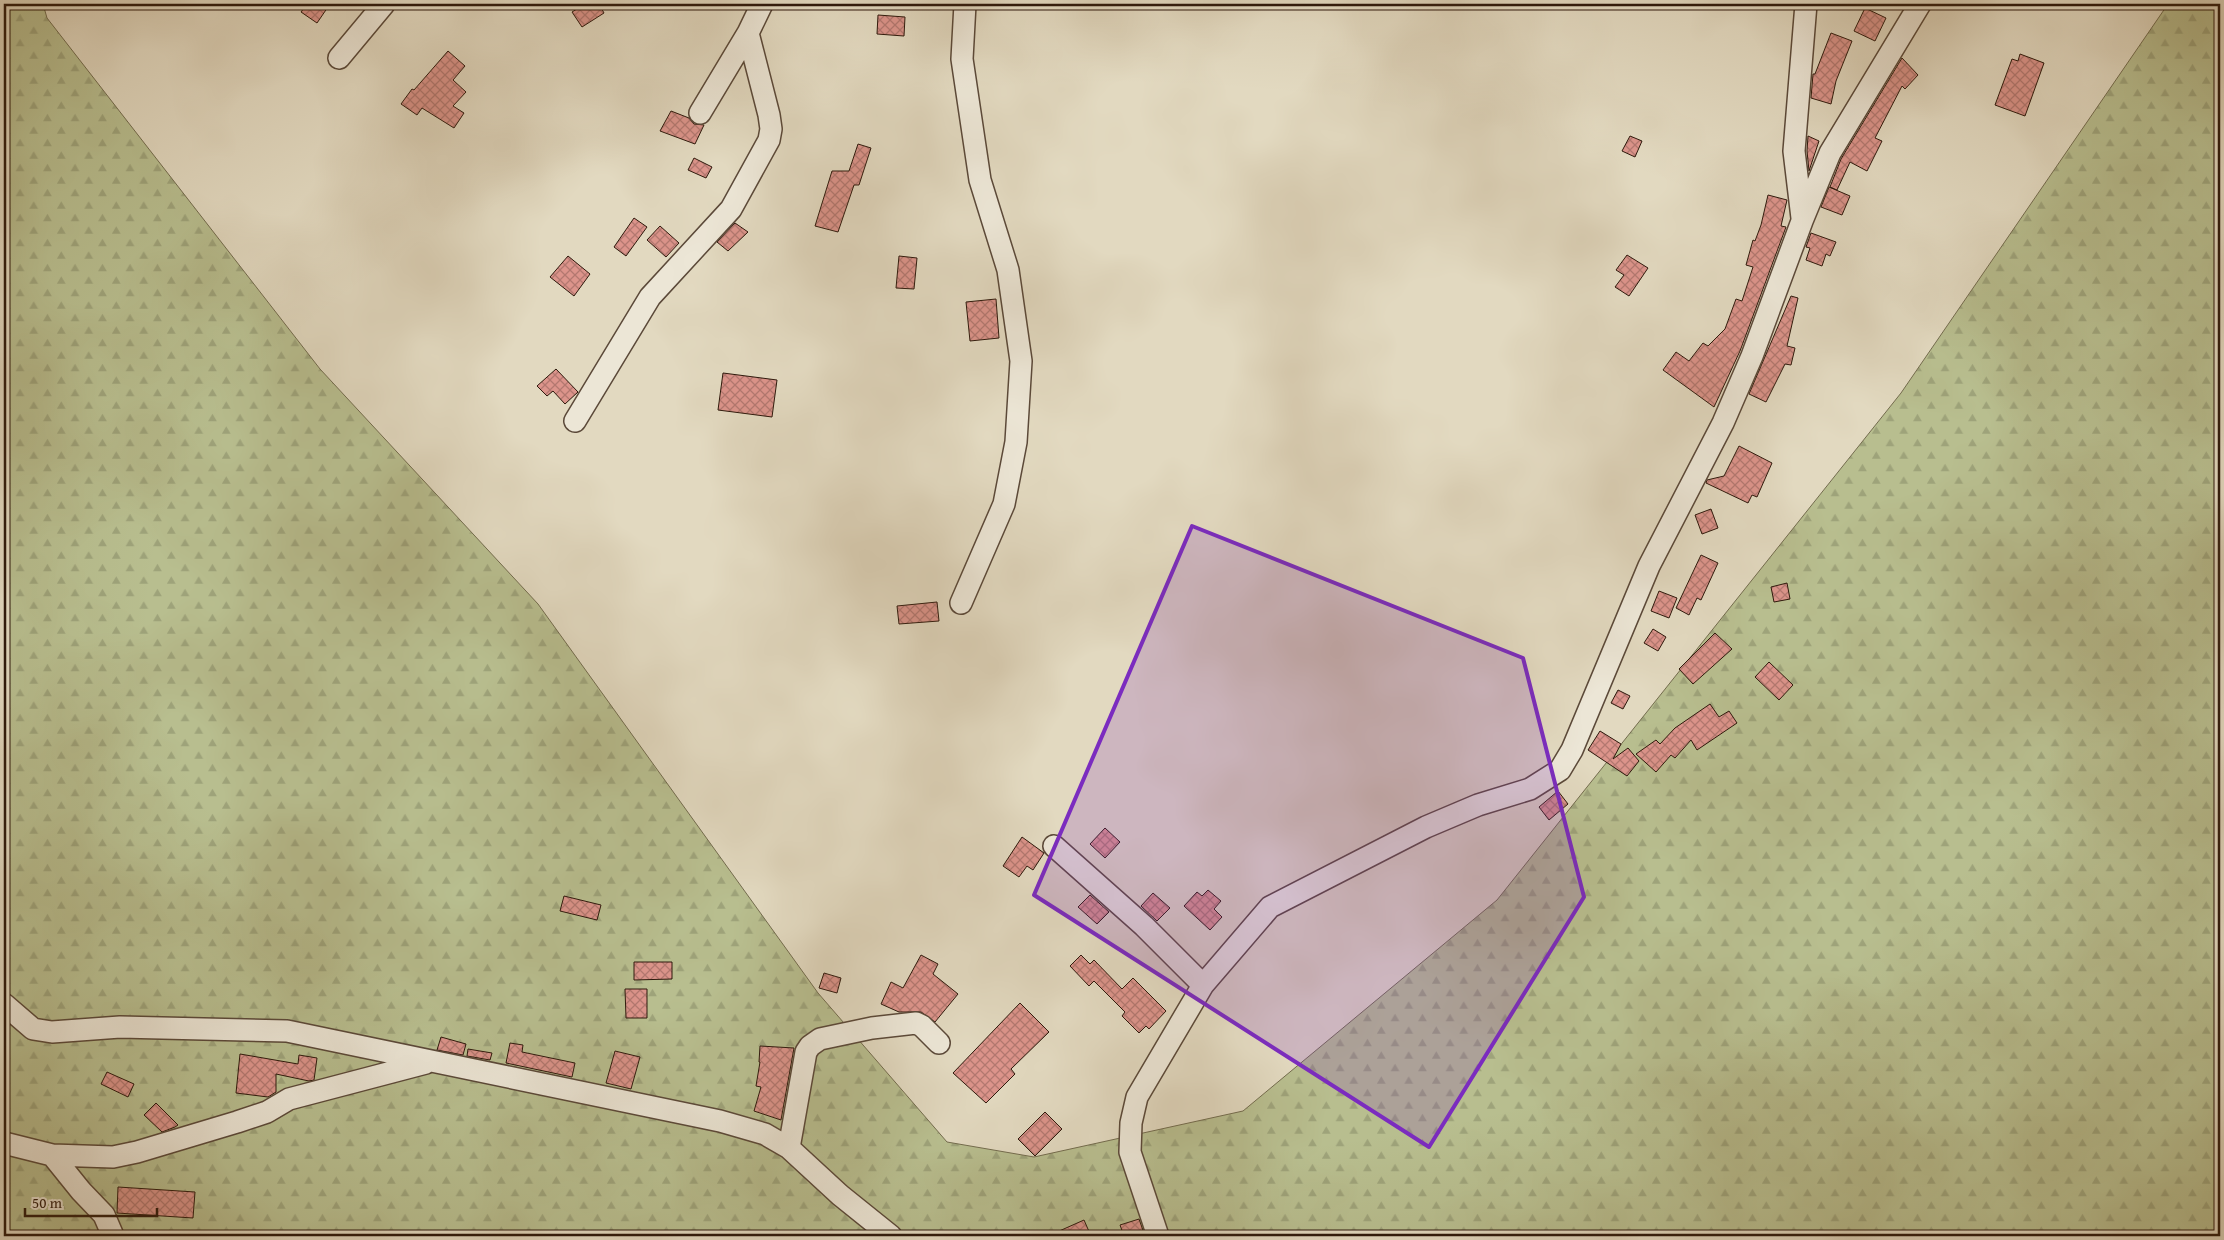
<svg xmlns="http://www.w3.org/2000/svg" width="2224" height="1240" viewBox="0 0 2224 1240" font-family="'Gentium Book Plus',serif">
<defs>
<pattern id="forest-firs" width="22" height="20" patternUnits="userSpaceOnUse" patternTransform="scale(1.25)"><rect width="22" height="20" fill="#b8be8f"/><path d="M5 1l3.5 6h-7zM16 11l3.5 6h-7z" fill="#9ea37a"/></pattern>
<pattern id="building-cross-hatch" width="8" height="8" patternUnits="userSpaceOnUse" patternTransform="scale(1.25)"><rect width="8" height="8" fill="#dc948b"/><path d="M0 0l8 8M0 8l8-8" fill="none" stroke="#b37870"/></pattern>
</defs>
<rect width="100%" height="100%" fill="#e2d9c0"/>
<filter id="stains"><feTurbulence type="fractalNoise" baseFrequency=".004" numOctaves="4"/><feColorMatrix values="0 0 0 0 .2 0 0 0 0 .09 0 0 0 0 .02 0 0 0 .5 -.17"/></filter>
<radialGradient id="worn" r=".72"><stop offset=".6" stop-color="#630" stop-opacity="0"/><stop offset="1" stop-color="#630" stop-opacity=".3"/></radialGradient>
<path fill="url(#forest-firs)" stroke="#736c4e" d="M4 4H43L47 18 320 369 538 604 818 993 947 1142 1034 1157 1243 1111 1497 900 1901 393 2168 4H2220V1236H4Z"/>
<path fill="url(#building-cross-hatch)" stroke="#2e190c" d="M307 4H330L317 23 301 12Z
M585 4H599L604 13 582 27 572 12Z
M1865 8 1886 18 1875 41 1854 31Z
M878 15 905 17 904 36 877 34Z
M1831 33 1852 41 1836 81 1831 104 1811 98 1813 74H1815Z
M448 51 465 66 453 80 466 92 453 106 464 113 454 128 422 108 417 115 401 104 412 89 414 90Z
M2020 54 2044 63 2025 116 1995 105 2012 59 2018 61Z
M1902 58 1918 75 1905 89 1902 86 1875 138 1882 141 1867 171 1850 162 1837 190 1830 187 1841 159Z
M671 111 689 118 694 124 704 125 695 144 660 131Z
M1630 136 1642 141 1635 157 1622 151Z
M1808 136 1819 141 1809 171 1807 151Z
M858 144 871 148 859 185H854L838 232 815 226 832 171H849Z
M694 158 712 167 706 178 688 170Z
M1829 187 1850 196 1842 215 1821 207Z
M1768 195 1787 200 1781 226 1786 227 1740 351 1714 407 1663 370 1676 352 1689 361 1703 343 1708 346 1725 329 1736 299 1742 301 1753 267 1746 265 1753 240 1755 241 1761 225Z
M634 218 647 227 626 256 614 247Z
M735 223 748 232 728 251 717 242Z
M660 226 679 243 666 257 647 240Z
M1811 233 1836 242 1830 256 1826 254 1822 266 1806 260 1810 248 1806 247Z
M1627 255 1648 268 1629 296 1615 287 1624 275 1616 270Z
M568 256 590 274 574 296 550 277Z
M899 256 917 258 914 289 896 288Z
M1791 296 1798 298 1787 346 1795 348 1791 365 1785 364 1766 402 1749 394Z
M996 299 999 338 970 341 966 302Z
M556 369 578 392 565 404 553 391 547 396 537 386Z
M723 373 777 380 772 417 718 410Z
M1739 446 1772 463 1757 497 1752 495 1748 503 1706 483 1707 480 1724 476Z
M1711 509 1718 528 1702 534 1695 515Z
M1701 555 1718 563 1701 600 1697 598 1689 615 1676 608Z
M1787 583 1790 599 1774 602 1771 587Z
M1659 591 1677 598 1669 618 1651 611Z
M937 602 939 621 899 624 897 606Z
M1653 629 1666 637 1658 651 1644 643Z
M1715 633 1732 649 1693 684 1679 669Z
M1769 662 1793 685 1779 700 1755 677Z
M1618 690 1630 696 1623 709 1611 703Z
M1710 704 1719 717 1729 711 1737 723 1697 750 1691 740 1675 758 1671 755 1656 772 1636 754 1656 740 1660 744 1675 728Z
M1600 731 1621 744 1613 759 1628 748 1639 761 1627 776 1588 750Z
M1558 791 1568 804 1549 820 1539 807Z
M1105 828 1120 842 1105 858 1090 844Z
M1022 837 1044 853 1033 870 1027 866 1019 877 1003 866Z
M1208 890 1221 901 1214 909 1222 917 1210 930 1184 906 1197 892 1202 896Z
M1153 893 1170 908 1157 921 1141 906Z
M1090 895 1109 912 1097 924 1078 907Z
M564 896 601 905 597 920 560 911Z
M921 955 938 964 933 974 958 994 935 1022 921 1012H899L881 1004 891 982 903 988Z
M1081 955 1090 964 1094 960 1122 989 1133 978 1166 1011 1149 1029 1146 1026 1139 1033 1122 1016 1125 1012 1094 981 1089 986 1070 966Z
M634 962H672V979L634 980Z
M824 973 841 978 837 993 819 988Z
M625 989H647V1018H626Z
M1020 1003 1049 1032 1011 1069 1015 1074 986 1103 953 1073Z
M441 1037 466 1044 463 1055 437 1050Z
M510 1043 523 1045 522 1052 575 1063 572 1077 506 1063Z
M760 1046 794 1048 781 1120 754 1111 761 1087 756 1086 760 1062H759Z
M468 1049 492 1053 490 1060 467 1056Z
M615 1051 640 1057 631 1089 606 1083Z
M240 1054 298 1064 299 1055 317 1058 314 1080 309 1081 276 1074V1092L268 1097 236 1093Z
M107 1072 134 1084 128 1097 101 1084Z
M156 1103 178 1125 175 1127 162 1132 144 1115Z
M1045 1112 1062 1129 1035 1156 1018 1139Z
M118 1187 195 1192 193 1218 117 1213Z
M1139 1219 1145 1236H1124L1120 1225Z
M1084 1220 1091 1236H1048Z"/>
<g fill="none" stroke-linecap="round" stroke-linejoin="round">
<defs>
<path id="minor" d="M339 58 384 4
M700 113 748 33
M1802 218 1794 151 1806 4
M575 421 650 297 731 209 769 140 771 129 769 115 748 33 762 4
M961 603 1004 504 1016 442 1021 361 1008 270 980 180 962 59 965 4
M1054 846 1144 926 1203 985
M4 1004 33 1029 52 1032 120 1027 287 1031 720 1121 765 1134 789 1148 840 1195 891 1236
M4 1143 52 1155 81 1191 104 1215 113 1236
M789 1148 806 1052 810 1046 820 1039 872 1028 916 1023 922 1026 939 1043
M52 1155 113 1157 137 1152 237 1122 267 1112 289 1099 426 1063
M1158 1236 1130 1152 1131 1123 1137 1097 1203 985 1270 907 1426 827 1478 805 1530 789 1560 770 1572 750 1649 566 1723 423 1752 356 1802 221 1830 153 1920 4"/>
</defs>
<use href="#minor" stroke="#5b4939" stroke-width="24"/>
<use href="#minor" stroke="#ece6d6" stroke-width="21"/>
</g>
<path fill="#7b2cbf" fill-opacity="0.2" stroke="#7b2cbf" stroke-width="4" stroke-linejoin="round" d="M1192 526 1523 658 1584 897 1429 1147 1034 895Z"/>
<rect width="2224" height="1240" fill="none" stroke="#e2d9c0" stroke-width="20"/>
<rect x="5" y="5" width="2214" height="1230" fill="none" stroke="#2e190c" stroke-width="2.5"/>
<rect x="10" y="10" width="2204" height="1220" fill="none" stroke="#2e190c"/>
<path d="M25 1208v8h132v-8" fill="none" stroke="#2e190c" stroke-width="2.5"/>
<text x="32" y="1208" font-size="15" fill="#2e190c" stroke="#ece6d6" stroke-width="4" paint-order="stroke">50 m</text>
<rect width="100%" height="100%" filter="url(#stains)"/>
<rect width="100%" height="100%" fill="url(#worn)"/>
</svg>
